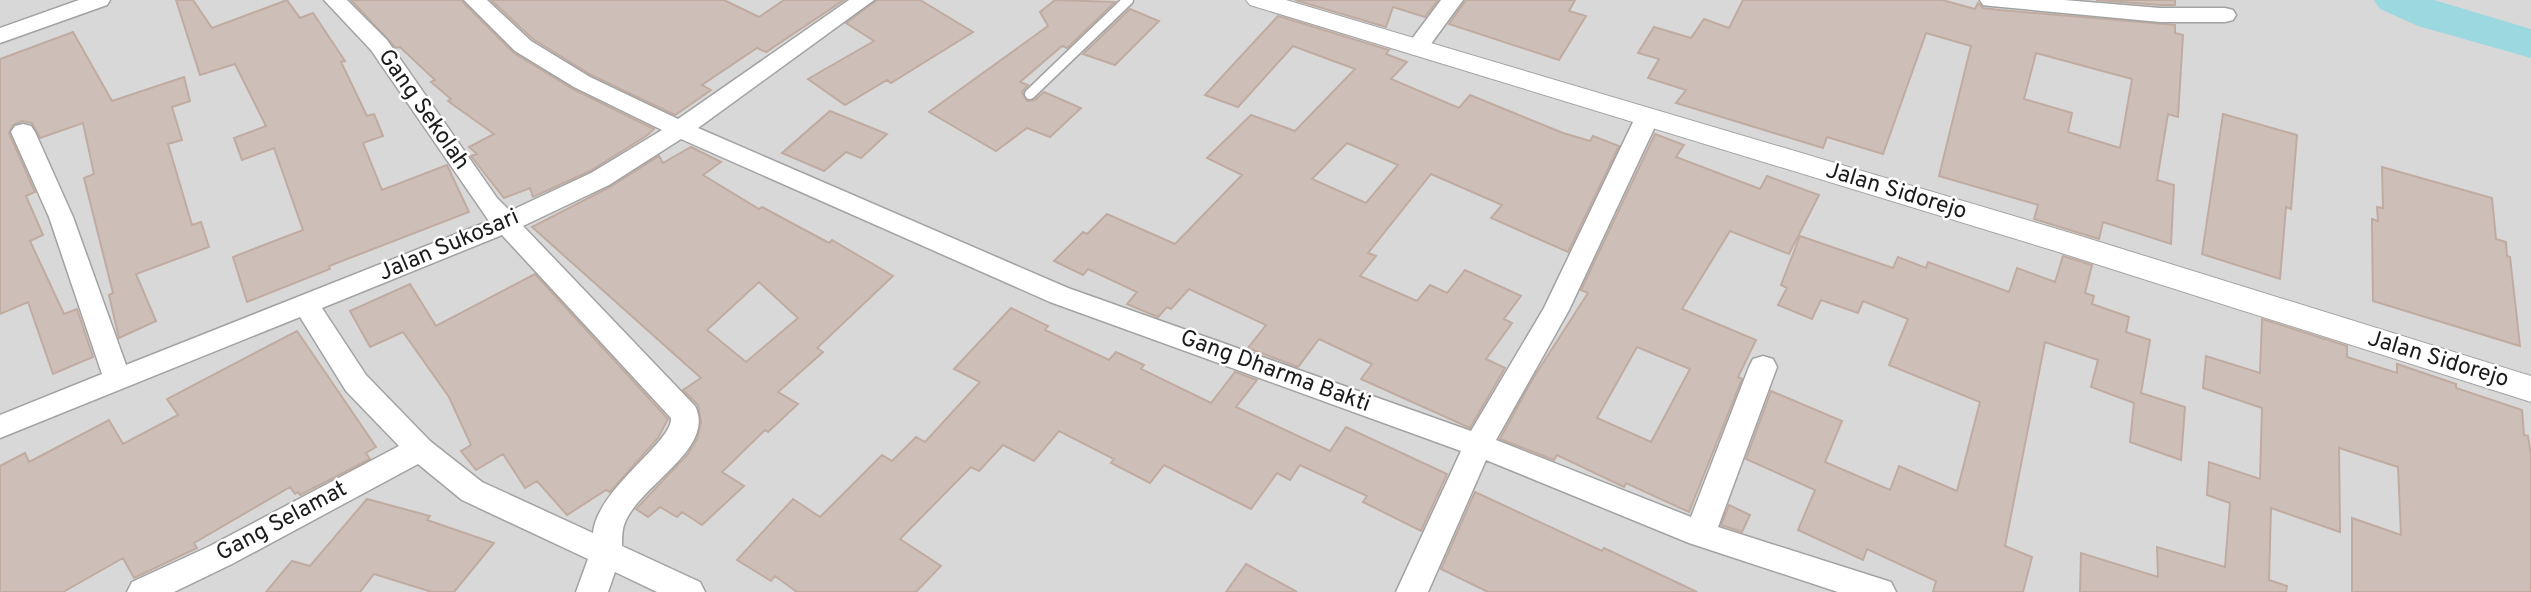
<svg xmlns="http://www.w3.org/2000/svg" width="2531" height="592" viewBox="0 0 2531 592" font-family="Overpass,sans-serif">
<rect width="100%" height="100%" fill="#eee7df"/>
<path fill="#d9d8d8" d="M0 0H2531V592H0Z"/>
<g fill="none" stroke-linecap="round" stroke-linejoin="round">
<path fill="#9cd8df" fill-rule="evenodd" d="M2374 0H2434L2531 29V58L2418 26 2380 9Z"/>
</g>
<path fill="#cdbfb8" stroke="#c0aba1" stroke-width="2" fill-rule="evenodd" d="M176 0H193L212 28 287 0 300 18 313 13 345 61 341 62 367 116 374 114 383 136 363 143 382 190 447 165 469 212 329 266 330 269 247 302 233 257 303 230 274 148 242 160 234 138 266 126 235 64 200 75Z
M351 0H461L514 53 573 89 654 129 646 136 590 171 533 197 530 188 504 198 471 156 477 154 469 147 494 134 448 101 451 99 431 82 435 80 400 47 396 48Z
M491 0H724L759 17 784 0H844L766 52 757 48 702 85 711 90 675 115 591 75 533 39Z
M877 0H920L973 32 891 83 887 80 845 105 808 79 874 41 846 23Z
M1055 0 1115 2 1067 48 1062 46 1020 82 1028 85 1022 92 1027 101 1035 100 1044 92 1081 108 1050 137 1027 128 996 151 929 112 1048 26 1040 12Z
M1295 0H1438L1425 17 1393 7 1386 27Z
M1466 0H1575L1569 11 1586 16 1559 60 1449 24Z
M1743 0H1942L1975 9 1978 3 1983 8 2000 10 2175 25V33L2183 35 2178 117 2168 114 2157 180 2174 185 2171 244 2103 222 2099 239 2034 219 2038 205 1939 176 1971 46 1926 33 1883 154 1827 137 1823 148 1676 103 1686 90 1648 78 1659 59 1638 53 1654 27 1691 38 1704 19 1729 28ZM2036 53 2132 79 2120 148 2068 132 2072 113 2024 99Z
M2096 0H2175V5H2160Z
M1130 9 1159 21 1115 65 1083 54Z
M1278 16 1389 50 1386 54 1407 62 1391 79 1459 108 1470 95 1563 133 1590 141 1593 136 1619 146 1568 252 1491 218 1502 205 1431 174 1368 253 1376 256 1360 276 1417 301 1430 285 1447 293 1465 270 1521 296 1504 319 1512 323 1486 359 1505 368 1470 428 1361 379 1372 364 1319 339 1298 367 1248 348 1266 325 1189 289 1171 309 1167 307 1158 317 1127 304 1137 292 1088 269 1083 275 1054 261 1083 232 1087 234 1107 214 1175 244 1242 175 1207 158 1251 115 1295 131 1355 69 1293 46 1238 107 1205 95ZM1347 143 1398 165 1366 203 1312 179Z
M73 32 112 101 184 77 190 101 172 107 182 140 168 144 192 225 201 222 209 247 136 274 156 321 119 338 109 295 113 293 84 178 94 174 83 123 40 138 32 123 22 121 13 125 9 133 35 192 26 196 43 235 30 241 64 314 77 309 93 357 53 374 28 302 0 314V59Z
M830 111 887 134 861 158 846 152 824 171 782 153Z
M2223 114 2297 135 2291 209 2286 207 2280 279 2202 254Z
M1655 134 1684 145 1676 157 1760 189 1767 176 1819 195 1789 254 1730 231 1682 309 1756 340 1738 377 1742 379 1689 512 1626 483 1624 487 1557 455 1554 460 1500 439 1532 380 1588 293 1581 290ZM1637 347 1690 369 1651 442 1597 418Z
M691 147 721 162 703 175 759 209 762 207 829 243 832 240 893 276 817 348 823 352 778 392 798 404 768 432 765 430 722 472 744 486 702 525 682 512 677 517 660 507 648 517 636 509 688 454 697 439 701 422 698 405 683 390 701 378 532 227 610 187 659 156 663 163ZM759 282 798 318 746 362 707 330Z
M2382 167 2492 198 2496 239 2506 242 2507 256 2510 257 2520 346 2373 301 2372 219 2378 221 2377 207 2383 208Z
M1800 236 1893 268 1898 257 1926 268 1928 262 2009 292 2017 268 2055 282 2063 256 2092 265 2085 293 2094 296 2092 304 2129 317 2126 332 2150 340 2141 393 2185 407 2181 460 2130 442 2134 403 2091 387 2098 360 2045 342 2005 546 2032 557 2023 592H1933L1936 581 1867 549 1863 560 1798 530 1815 490 1746 459 1771 391 1842 421 1825 462 1890 490 1899 466 1957 491 1980 402 1889 365 1908 319 1863 301 1858 313 1821 300 1812 319 1778 305 1787 288 1781 285Z
M535 274 668 419 658 438 610 492 606 490 567 515 537 481 525 488 503 454 476 470 461 451 471 445 449 397 403 332 370 347 350 311 410 284 436 326Z
M1011 308 1048 326 1045 330 1109 360 1116 352 1144 365 1141 369 1211 403 1235 372 1257 380 1236 407 1330 451 1346 427 1447 474 1421 531 1363 502 1367 496 1300 465 1290 480 1277 473 1251 509 1164 465 1150 483 1111 463 1114 459 1059 431 1034 461 1003 445 979 471 971 467 900 539 941 566 916 592H797L775 576 771 581 737 560 793 499 820 517 882 455 892 461 916 437 925 442 980 382 954 369Z
M2262 319 2347 346V357L2397 373V364L2456 384V388L2522 410 2524 435 2528 436 2531 455V592H2352V518L2401 535 2398 467 2339 448 2340 532 2271 508 2269 580 2287 586 2286 592H2080L2081 553 2158 577 2157 547 2225 567 2230 503 2207 495 2209 462 2260 479 2262 408 2203 388 2206 356 2260 373Z
M297 331 376 447 366 453 370 459 300 495 298 492 295 494 290 487 194 543 197 548 134 578 123 558 63 592H0V466L25 453 29 462 109 420 123 444 178 415 167 399Z
M1475 492 1602 551 1604 548 1697 592H1488L1441 569Z
M367 499 430 516 427 520 494 543 454 592H432L374 574 360 592H266L292 561 310 566Z
M1729 505 1750 515 1742 532 1721 525Z
M1246 564 1297 592H1226Z"/>
<g fill="none" stroke-linecap="round" stroke-linejoin="round">
<defs>
<path id="service" d="M1030 94 1128 0"/>
<path id="minor" d="M79 0H110L107 5 0 43V28Z
M324 0H347L387 40 497 198 510 211 591 173 662 130 574 87 515 51 464 0H487L531 41 590 77 678 119 849 0H874L698 128 1068 288 1471 431 1544 308 1635 118 1639 113 1647 110 1655 113 1659 118 1569 310 1496 440 1691 517 1749 367 1753 359 1763 356 1773 359 1777 367 1718 527 1891 582 1896 592H1838L1689 543 1486 460 1428 592H1396L1461 451 1050 302 681 139 609 185 523 226 695 406C717 449 637 486 624 525 622 531 622 540 622 546L700 582 705 592H657L615 572 608 592H576L588 559 462 500 418 464 232 564 174 592H127L132 582 210 546 399 446 346 391 300 317 0 438V415L102 374 49 217 11 132 15 126 23 124 31 126 35 132 73 217 126 365 489 221 371 50ZM502 235 671 418C673 442 597 489 593 533L482 482 430 441 366 375 322 308Z
M1441 0H1463L1425 52H1409L1406 47Z
M1980 0H2064L2160 8H2225L2233 10 2236 15 2233 20 2225 22H2160L1991 6 1983 5Z"/>
<path id="tertiary" d="M1246 0H1286L2074 234 2531 376V402L2052 250 1250 5Z"/>
</defs>
<use href="#service" stroke="#a2a2a2" stroke-width="13"/>
<use href="#minor" stroke="#a2a2a2" stroke-width="3"/>
<use href="#tertiary" stroke="#a2a2a2" stroke-width="2"/>
<use href="#service" stroke="#fff" stroke-width="10"/>
<use href="#minor" fill="#fff" fill-rule="evenodd"/>
<use href="#tertiary" fill="#fff" fill-rule="evenodd"/>
</g>
<g text-anchor="middle" dominant-baseline="central" stroke-width="5" stroke-linejoin="round" paint-order="stroke">
<g font-size="23" fill="#1b1b1b" stroke="#fff">
<text transform="translate(423 110) rotate(55)">Gang Sekolah</text>
<text transform="translate(1896 192) rotate(17)">Jalan Sidorejo</text>
<text transform="translate(449 246) rotate(-23)">Jalan Sukosari</text>
<text transform="translate(2438 360) rotate(17)">Jalan Sidorejo</text>
<text transform="translate(1275 372) rotate(20)">Gang Dharma Bakti</text>
<text transform="translate(282 522) rotate(-28)">Gang Selamat</text>
</g>
</g>
</svg>
